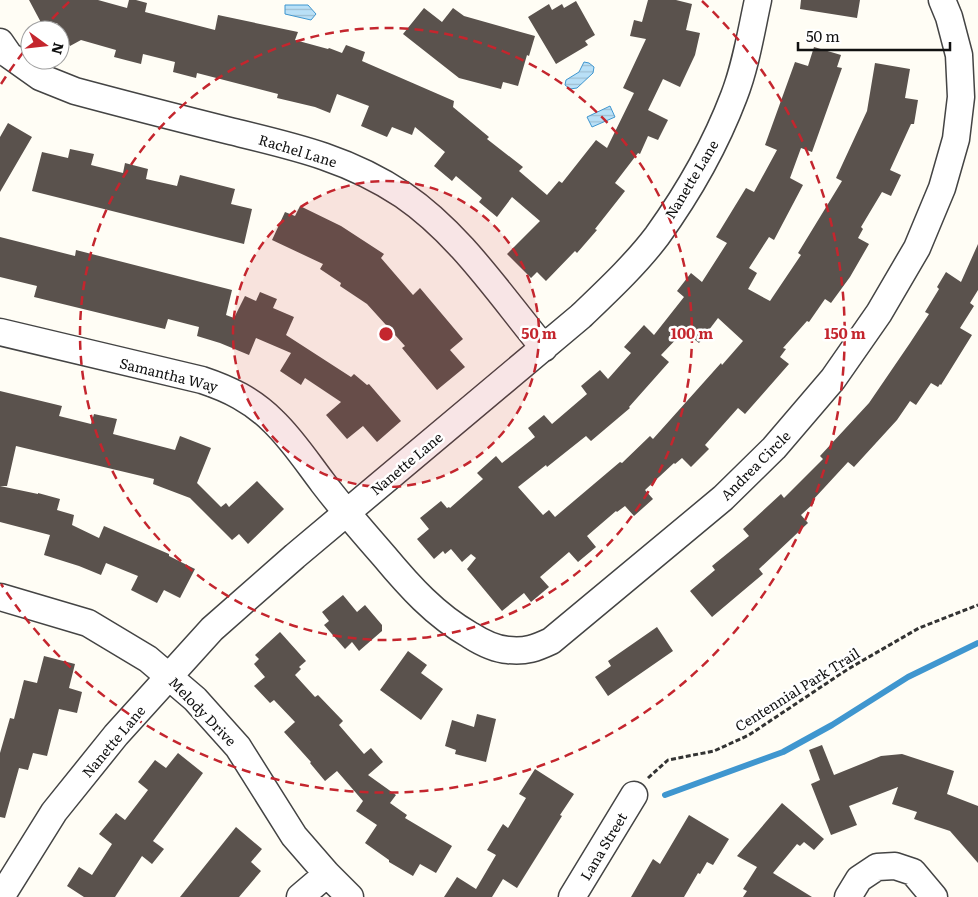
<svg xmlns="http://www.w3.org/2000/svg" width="978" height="897" viewBox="0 0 978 897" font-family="Literata,serif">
<defs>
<pattern id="water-rules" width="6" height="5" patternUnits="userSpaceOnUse" patternTransform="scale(1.25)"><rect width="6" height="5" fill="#b9e0f7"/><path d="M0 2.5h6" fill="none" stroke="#9ebfd3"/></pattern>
</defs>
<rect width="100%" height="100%" fill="#fffdf5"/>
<path fill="url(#water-rules)" stroke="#3f96cf" d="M285 5H308L316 14 311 20 285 14Z
M584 62 589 63 594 67 593 73 577 88 570 89 565 85 566 80 579 72Z
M610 106 615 117 592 127 587 117Z"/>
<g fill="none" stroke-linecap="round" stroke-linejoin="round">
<path stroke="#3f96cf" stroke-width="6" d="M665 795 783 752 832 725 908 677 978 643"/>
</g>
<path fill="#5a524d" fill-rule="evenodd" d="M29 0H98L127 8 129 0H136L147 3 145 12 215 30 218 15 298 32 295 40 328 49 329 48 342 53 346 45 365 52 362 61 454 101 453 107 489 137 487 139 523 167 519 171 547 195 559 181 562 183 596 140 607 148 634 93 623 88 646 39 630 36 634 20 642 22 648 0H676L692 4 686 30 700 33 695 55 680 87 663 79 648 110 668 120 658 140 648 136 640 154 638 153 615 183 625 191 595 229 597 230 577 253 575 251 546 281 537 272 531 278 507 254 540 221 512 197 497 217 479 202 482 198 456 176 452 181 434 166 445 152 415 127 412 135 392 127 387 137 361 126 369 106 337 94 330 113 315 107 277 98 278 94 197 73 196 78 173 72 175 62 143 54 141 64 114 57 116 50 81 40 70 46 57 23 45 30Z
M801 0H860L857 18 800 9Z
M576 1 595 35 585 41 588 45 556 64 528 17 549 4 552 10 562 4 564 8Z
M424 8 442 22 453 8 464 16 535 36 529 56 527 55 518 86 503 82 501 89 459 78 403 34Z
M814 47 841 55 837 67 842 68 812 152 801 148 790 178 803 185 774 240 769 237 749 268 757 273 748 289 770 301 801 255 798 253 842 181 836 178 867 111 875 63 910 69 905 98 918 100 914 124H911L890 170 901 175 891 196 882 192 861 227 863 229 858 238 869 244 850 277 831 303 825 299 809 322 807 321 783 348 786 349 780 357 789 364 745 414 738 408 705 445 709 449 691 467 682 458 675 464 674 463 645 490 653 499 634 516 625 506 617 512 616 511 587 536 596 547 578 562 569 552 540 577 549 587 531 602 524 593 502 611 467 569 476 558 471 554 462 562 451 549 445 554 443 551 434 559 417 539 429 529 420 518 441 501 447 508 449 507 450 508 483 479 477 473 496 456 502 463 535 437 528 428 544 415 552 424 587 394 581 386 600 370 608 379 631 353 624 347 644 325 654 335 684 297 677 291 691 273 702 282 727 243 716 237 746 188 754 192 777 150 765 145 795 62 808 66ZM718 318 743 341 722 365 721 363 653 439 650 436 622 463 620 462 555 517 549 510 543 515 518 487 546 465 547 467 586 436 591 441 630 408 629 407 669 362 661 355 684 331 699 343Z
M8 123 32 137 0 192V137Z
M70 149 94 154 91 165 123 173 125 163 148 169 146 179 177 186 180 175 235 189 231 204 252 209 244 244 32 191 42 152 68 158Z
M300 206 341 226 384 254 381 258 413 295 420 288 463 339 450 350 465 367 437 390 402 348 405 346 367 304 340 286 341 283 320 269 323 264 272 240 285 212 295 216Z
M0 237 75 256 76 250 232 290 226 315 234 318 245 296 256 301 260 292 277 299 273 308 294 317 286 335 351 377 354 374 367 385 369 384 401 421 377 442 363 426 347 439 326 415 341 402 305 378 301 385 280 371 291 353 256 338 249 355 220 343 197 336 199 327 168 319 165 329 34 297 37 286 0 277Z
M978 244V290L970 303 974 306 960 328 972 335 941 385 940 384 938 387 931 383 916 405 910 401 897 420 854 467 848 462 812 501 814 503 801 515 808 523 759 569 763 574 712 617 690 591 715 570 712 566 749 536 743 529 781 494 784 498 823 459 820 456 869 403 910 343 929 314 925 312 939 289 937 287 946 272 961 282Z
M0 391 62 406 59 416 91 424 94 414 117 419 113 434 175 450 180 436 211 448 197 483 221 507 226 503 229 507 257 481 284 509 248 544 239 534 232 540 190 498 153 484 154 479 16 446 7 486H0L38 494V493L60 499 57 510 74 515 72 525 99 538 104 526 169 554V556L195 569 180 598 164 590 157 603 131 590 138 576 106 563 101 575 79 566 44 555 50 535 0 522Z
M343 595 357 612 365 605 382 625V631L359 651 352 642 345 649 324 625 329 621 322 612Z
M657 627 673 651 608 696 595 677 611 666 608 661Z
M280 632 306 661 299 667 301 669 295 675 315 697 318 695 343 721 339 725 364 754 371 748 383 762 368 775 396 795 390 803 407 815 405 818 452 846 436 873 420 864 413 876 389 862V860L365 843 377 825 356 811 363 801 337 771 325 781 310 763 311 762 284 732 295 722 274 700 270 703 254 686 265 677 254 664 259 659 255 655Z
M408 651 427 665 421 673 443 689 421 720 380 690Z
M44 656 75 664 69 688 82 692 77 713 59 709 47 756 33 753 28 770 19 768 5 818 0 817V753L10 718 14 719 24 680 37 683Z
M477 714 496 719 486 762 455 754 456 750 445 746 452 720 474 727Z
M822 745 834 775 881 756 902 754 954 771 947 794 978 806V863L950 831 914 819 917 812 892 804 898 787 849 806 857 825 831 835 811 784 820 780 809 750Z
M178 753 203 773 153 841 164 849 152 864 142 856 115 897H84L67 886 79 867 92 875 112 844 99 834 116 813 125 820 148 790 138 782 155 760 166 768Z
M535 769 574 794 560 815 562 816 517 888 503 879 492 897H444L457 877 476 889 496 855 487 850 503 824 508 828 526 798 519 794Z
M782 803 824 839 814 850 804 842 800 846 797 844 773 873 812 897H743L747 891 743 889 757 867 737 856Z
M689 815 729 839 713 865 707 862 700 874 698 873 684 897H631L653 859 660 864Z
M236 827 262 849 251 862 261 871 239 897H180Z"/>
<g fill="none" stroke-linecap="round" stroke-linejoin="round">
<defs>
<path id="minor" d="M0 42 9 55 40 77 75 91C127 105 178 118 230 131 292 146 348 158 403 195 460 234 500 295 544 348
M0 332 202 380C229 389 252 400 273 421 292 439 307 462 323 483 342 508 363 532 384 556 409 586 435 615 470 635 481 642 494 649 508 650 526 652 536 648 551 641L723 498 774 448 833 379 879 313 917 248 942 188 956 139 961 97 959 55 949 17 942 0
M0 597 88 623 148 659 168 676 195 699 238 747 294 836 327 874 350 897
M1 897 54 812 116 735 212 629 295 556 581 316C607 291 635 265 657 236 688 193 715 146 734 96 746 65 751 32 758 0
M300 897 327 874
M572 897 634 795
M848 897 859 879 877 867 895 866 913 872 934 897"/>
</defs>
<use href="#minor" stroke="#444" stroke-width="29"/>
<path stroke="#333" stroke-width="3" stroke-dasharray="5 2.5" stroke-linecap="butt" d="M648 778 668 760 714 751 749 735 848 669 919 628 978 605"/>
<use href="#minor" stroke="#fff" stroke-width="26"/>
</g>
<circle cx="386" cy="334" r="153" fill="#c4262e" fill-opacity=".12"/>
<g fill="none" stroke="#c4262e" stroke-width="2.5" stroke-dasharray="9 6">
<circle cx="386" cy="334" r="153"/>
<circle cx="386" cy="334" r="306"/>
<path d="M1 84A459 459 0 0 1 29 45M42 30A459 459 0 0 1 70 1M702 1A459 459 0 1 1 1 584"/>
</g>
<g text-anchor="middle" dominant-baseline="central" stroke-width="5" stroke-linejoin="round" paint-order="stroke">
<g font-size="14" fill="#111" stroke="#fff">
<text transform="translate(298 150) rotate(17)">Rachel Lane</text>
<text transform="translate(691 179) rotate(-59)">Nanette Lane</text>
<text transform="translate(169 374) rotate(14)">Samantha Way</text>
<text transform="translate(406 463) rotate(-40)">Nanette Lane</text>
<text transform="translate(755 465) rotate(-45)">Andrea Circle</text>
<text transform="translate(797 689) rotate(-32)">Centennial Park Trail</text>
<text transform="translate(203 711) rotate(46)">Melody Drive</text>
<text transform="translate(113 741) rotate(-50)">Nanette Lane</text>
<text transform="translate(603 846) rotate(-59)">Lana Street</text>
</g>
</g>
<circle cx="386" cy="334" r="8" fill="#c4262e" stroke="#fff" stroke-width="2.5"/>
<g font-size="15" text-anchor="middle" font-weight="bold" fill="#c4262e" stroke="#fff" stroke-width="5" stroke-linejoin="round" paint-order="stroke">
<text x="539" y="339">50 m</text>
<text x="692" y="339">100 m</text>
<text x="845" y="339">150 m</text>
</g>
<g transform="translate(45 45) rotate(105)"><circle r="24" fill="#ffffff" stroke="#a0a0a0"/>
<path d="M0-4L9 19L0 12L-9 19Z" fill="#c4262e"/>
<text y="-8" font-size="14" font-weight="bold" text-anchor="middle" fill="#111111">N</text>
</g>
<path d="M798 42v8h152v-8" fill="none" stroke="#111111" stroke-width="2.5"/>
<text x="806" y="42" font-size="15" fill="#111111" stroke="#ffffff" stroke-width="4" paint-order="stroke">50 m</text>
</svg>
